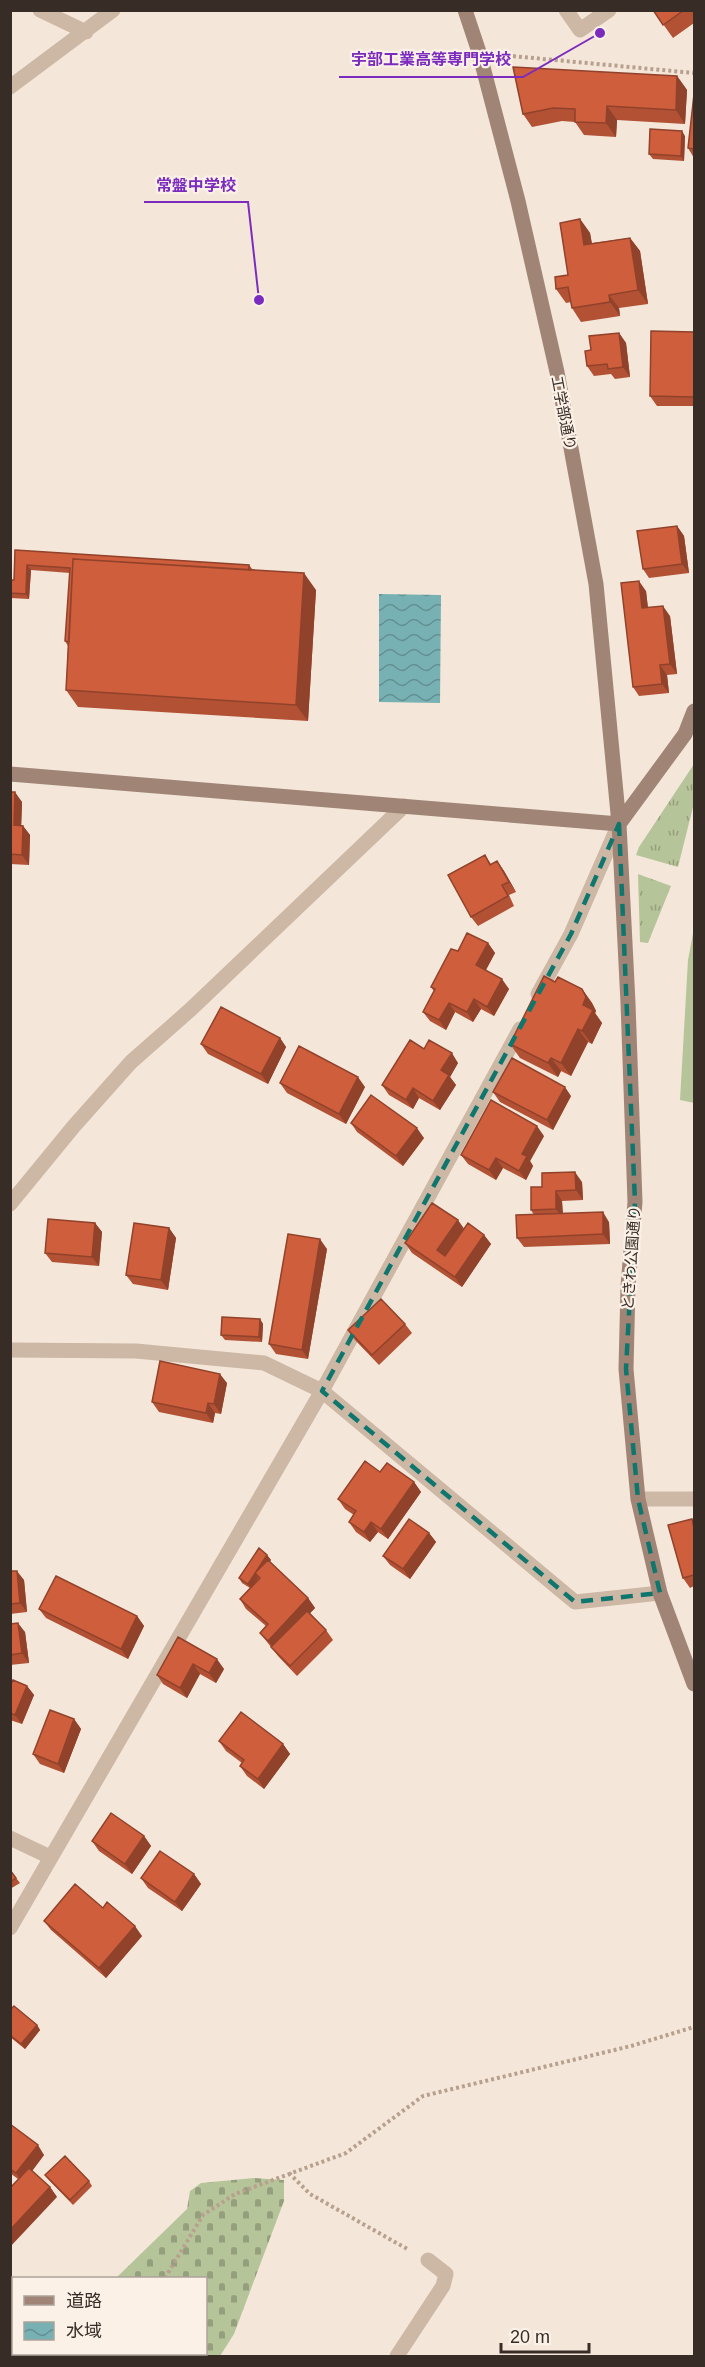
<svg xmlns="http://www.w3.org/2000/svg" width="705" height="2367" viewBox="0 0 705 2367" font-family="Arial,'Noto Sans JP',sans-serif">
<defs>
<pattern id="grass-tufts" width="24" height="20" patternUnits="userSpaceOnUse" patternTransform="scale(1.5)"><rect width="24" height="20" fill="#b6c499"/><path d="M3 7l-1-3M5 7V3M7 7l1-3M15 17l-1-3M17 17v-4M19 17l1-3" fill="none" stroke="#959f7d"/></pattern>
<pattern id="cemetery-stones" width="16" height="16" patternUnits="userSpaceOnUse" patternTransform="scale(1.5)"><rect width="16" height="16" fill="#b6c499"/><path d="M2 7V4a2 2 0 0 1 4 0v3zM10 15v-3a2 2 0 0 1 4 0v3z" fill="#959f7d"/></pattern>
<pattern id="water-waves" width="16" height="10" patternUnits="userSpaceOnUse" patternTransform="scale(1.5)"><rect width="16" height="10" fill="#77b1b3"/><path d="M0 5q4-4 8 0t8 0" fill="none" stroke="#639092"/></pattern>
</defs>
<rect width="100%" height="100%" fill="#f4e7da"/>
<path fill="url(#grass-tufts)" d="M694 764V803L678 867 636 855 639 847Z
M638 874 671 886 648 943 640 942Z"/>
<path fill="url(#cemetery-stones)" d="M254 2178 284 2180V2201L234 2334 220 2356H113L115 2354H206V2278H116L187 2209 190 2191 201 2183Z"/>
<path fill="#b6c499" d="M694 928V1103L680 1100 688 960Z"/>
<path fill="url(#water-waves)" d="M379 594 441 595 440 703 379 702Z"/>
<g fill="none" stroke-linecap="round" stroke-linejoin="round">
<path stroke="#b8a08f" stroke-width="4" stroke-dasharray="3 3" stroke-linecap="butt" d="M501 55 694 73
M289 2173 310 2194 409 2250
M165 2278 203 2215 235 2194 346 2153 423 2096 631 2046 694 2027
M10 2293H14"/>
<path stroke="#cdb7a5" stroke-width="15" d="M566 10 580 30 609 10"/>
<path stroke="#cdb7a5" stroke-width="15" d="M40 10 86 32
M10 87 113 10
M538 994 571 934 619 824
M10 1204 74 1126 131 1062 190 1010 404 806
M10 1350 136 1351 264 1363 322 1391 575 1602 660 1593
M638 1499H694
M10 1838 50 1857
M10 1928 322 1391 520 1029
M10 2355 11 2356
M397 2356 443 2286 446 2274 428 2260"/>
<path stroke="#a08577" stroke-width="15" d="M465 10 479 52 518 201 557 372 596 584 619 824 628 1003 635 1202 628 1286 626 1369 638 1499 660 1593 694 1684
M10 774 619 824
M619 824 685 734 694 711"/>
</g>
<path fill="#b25134" d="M653 10H694V23L673 38Z
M677 76 687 90 685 124 617 120 616 137 584 135 575 122 562 121 532 127 523 114Z
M694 94V158L688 148Z
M685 136 684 161 653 159 649 154Z
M580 219 590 233 592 243 630 238 640 251 648 304 619 308 620 316 581 322 572 308 571 302 566 303 556 289 568 275Z
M694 332V406H657L650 396Z
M619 333 626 343 630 377 615 379 611 374 594 376 587 366 591 350Z
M677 526 684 536 689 573 649 578 643 569Z
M15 550 249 565 253 570 316 590 308 721 78 707 66 690 68 646 65 641 70 573 31 570 29 599 10 598V580H14Z
M646 591 648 608 670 616 677 674 667 675 669 693 639 696 633 687Z
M10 792 22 802 21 825 23 826 30 835 29 865 10 864Z
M485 855 491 864 497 861 504 871 516 892 509 895 514 906 478 926 471 917Z
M488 943 495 953 486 970 509 989 494 1016 481 1009 473 1022 455 1012 446 1030 430 1021 423 1012 434 991 431 987 458 951Z
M555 982 582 989 592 1003 596 1011 595 1013 602 1023 592 1044 588 1042 571 1076 561 1071 558 1077 520 1058 510 1044Z
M280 1038 286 1047 268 1084 208 1054 201 1044Z
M424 1049 458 1063 450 1077 456 1085 440 1110 419 1098 413 1109 389 1095 382 1085Z
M280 1083 365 1087 346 1124 287 1093Z
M493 1092 571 1096 553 1130 500 1102Z
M351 1123 424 1138 403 1166 357 1132Z
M544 1136 530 1161 533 1166 526 1180 503 1168 496 1180 468 1164 461 1155Z
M582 1182 583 1200 562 1201 563 1214 609 1222 610 1244 524 1247 517 1238 534 1215 531 1210 542 1187Z
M95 1223 102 1232 99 1266 52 1262 45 1253Z
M169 1228 176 1238 168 1290 133 1284 126 1275Z
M464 1229 484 1235 491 1244 462 1287 412 1253 405 1243Z
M327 1249 308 1359 276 1354 269 1344Z
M260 1319 263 1324 262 1342 225 1340 221 1335Z
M405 1324 412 1333 379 1365 355 1340 348 1330Z
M227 1383 221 1414 215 1413 213 1423 159 1412 152 1402Z
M380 1472 414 1482 421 1492 388 1539 378 1532 370 1542 356 1532 349 1522 354 1515 345 1509 338 1499Z
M694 1523V1586L690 1588 683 1578Z
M429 1533 436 1542 410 1579 390 1565 383 1556Z
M267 1555 271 1560 269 1562 308 1598 315 1608 310 1613 326 1630 333 1640 297 1676 278 1656 260 1633 266 1626 246 1609 240 1599 250 1588 242 1583 239 1578Z
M10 1571 24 1580 27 1612 10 1614Z
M39 1609 137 1616 144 1626 128 1659 46 1618Z
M10 1624 25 1632 29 1663 10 1665Z
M178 1637 224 1669 216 1683 200 1674 187 1698 163 1684 157 1675Z
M10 1686H27L34 1695 22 1724 10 1720Z
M74 1719 81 1729 64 1773 40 1764 33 1754Z
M219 1741 283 1744 290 1754 264 1789 247 1776 240 1766 242 1763 226 1751Z
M144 1836 151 1846 132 1874 99 1851 92 1841Z
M10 1870 20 1883 10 1889Z
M194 1874 201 1884 182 1911 148 1888 141 1878Z
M103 1908 142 1936 106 1978 51 1930 44 1921Z
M10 2010 37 2025 40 2030 25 2049 10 2037Z
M10 2124 44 2155 32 2171 50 2187 57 2197 18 2179 10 2173Z
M45 2175 89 2181 92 2186 73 2205 49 2180Z
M42 2354H106L103 2356H46Z"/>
<path fill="#91422b" d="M677 76 687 90 685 124 676 110Z
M607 106 617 120 616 137 606 123Z
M682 131 685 136 684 161 681 156Z
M580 219 590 233 594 258 584 245Z
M630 238 640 251 648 304 638 290Z
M609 295 619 308 620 316 610 302Z
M619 333 626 343 630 377 623 367Z
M677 526 684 536 689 573 682 564Z
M27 565 31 570 29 599 26 594Z
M304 573 316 590 308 721 296 705Z
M639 581 646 591 649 618 642 608Z
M663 606 670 616 677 674 670 664Z
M660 665 667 675 669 693 662 684Z
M15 792 22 802 21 835 14 825Z
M23 826 30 835 29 865 22 855Z
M497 861 504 871 516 892 509 882Z
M488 943 495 953 483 975 476 965Z
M502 979 509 989 494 1016 487 1007Z
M582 989 592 1003 596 1011 595 1013 602 1023 592 1044 582 1031Z
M474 999 481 1009 473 1022 467 1012Z
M449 1003 455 1012 446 1030 439 1020Z
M578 1029 588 1042 571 1076 561 1063Z
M280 1038 286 1047 268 1084 261 1074Z
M452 1053 458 1063 450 1077 456 1085 440 1110 433 1101 441 1070Z
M551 1058 561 1071 558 1077 548 1063Z
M358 1077 365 1087 346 1124 339 1114Z
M565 1087 571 1096 553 1130 547 1120Z
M413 1088 419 1098 413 1109 406 1100Z
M537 1126 544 1136 530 1161 533 1166 526 1180 519 1171 522 1154Z
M417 1128 424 1138 403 1166 396 1156Z
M496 1158 503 1168 496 1180 489 1170Z
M575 1172 582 1182 583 1200 576 1190Z
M556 1191 562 1201 563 1219 556 1209Z
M603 1212 609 1222 610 1244 603 1234Z
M458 1220 465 1230 444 1260 437 1250Z
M95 1223 102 1232 99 1266 92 1257Z
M169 1228 176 1238 168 1290 161 1280Z
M484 1235 491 1244 462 1287 455 1277Z
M320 1239 327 1249 308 1359 302 1350Z
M260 1319 263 1324 262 1342 259 1337Z
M220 1374 227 1383 221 1414 214 1404Z
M208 1403 215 1413 213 1423 206 1413Z
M414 1482 421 1492 388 1539 381 1529Z
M371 1522 378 1532 370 1542 364 1532Z
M429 1533 436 1542 410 1579 403 1569Z
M267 1555 271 1560 259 1577 255 1573 258 1578 251 1589 248 1584Z
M17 1571 24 1580 27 1612 20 1603Z
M308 1598 315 1608 275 1650 268 1641Z
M137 1616 144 1626 128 1659 121 1649Z
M18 1623 25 1632 29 1663 22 1653Z
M217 1659 224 1669 216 1683 209 1673Z
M193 1664 200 1674 187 1698 180 1688Z
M27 1686 34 1695 22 1724 15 1715Z
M74 1719 81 1729 64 1773 58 1764Z
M283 1744 290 1754 264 1789 258 1779Z
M144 1836 151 1846 132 1874 125 1864Z
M194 1874 201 1884 182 1911 175 1902Z
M135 1926 142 1936 106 1978 99 1968Z
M37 2025 40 2030 25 2049 21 2044Z
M38 2145 44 2155 23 2183 16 2173Z
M50 2187 57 2197 10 2247V2230Z
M58 2354H66L68 2356H56Z
M91 2354H106L103 2356H89Z"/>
<path fill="#cf5e3d" stroke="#91422b" stroke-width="1.5" d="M653 10H684L663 25Z
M513 67 677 76 676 110 607 106 606 123 575 122V109L553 108 523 114Z
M694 94V149L688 148Z
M650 129 682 131 681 156 649 154Z
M580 219 584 245 630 238 638 290 609 295 610 302 572 308 568 287 556 289 555 277 568 275 560 223Z
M651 331 694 332V397L650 396Z
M619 333 623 367 608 369 607 364 587 366 585 351 591 350 589 336Z
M677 526 682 564 643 569 637 531Z
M15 550 249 565V570L73 559 69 642 65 641 70 568 27 565 26 594 10 593V580H14Z
M73 559 304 573 296 705 66 690Z
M639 581 642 608 663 606 670 664 660 665 662 684 633 687 621 583Z
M10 792H15L14 825 23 826 22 855 10 854Z
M485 855 490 865 497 861 509 882 502 885 508 896 471 917 448 875Z
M467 933 488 943 476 965 502 979 487 1007 474 999 467 1012 449 1003 439 1020 423 1012 435 989 431 987 451 949 458 951Z
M544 976 555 982 558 977 582 989 586 997 583 1005 593 1010 582 1031 578 1029 561 1063 551 1058 548 1063 510 1044Z
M221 1007 280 1038 261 1074 201 1044Z
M410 1040 424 1049 429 1040 452 1053 441 1070 449 1075 433 1101 413 1088 406 1100 382 1085Z
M299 1046 358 1077 339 1114 280 1083Z
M512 1058 565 1087 547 1120 493 1092Z
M371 1095 417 1128 396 1156 351 1123Z
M491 1100 537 1126 522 1154 527 1156 519 1171 496 1158 489 1170 461 1155Z
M575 1172 576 1190 556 1191V1209L531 1210V1187H542V1173Z
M432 1203 458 1220 437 1250 445 1256 468 1223 484 1235 455 1277 405 1243Z
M603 1212V1234L517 1238 516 1215Z
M48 1219 95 1223 92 1257 45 1253Z
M134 1223 169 1228 161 1280 126 1275Z
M288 1234 320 1239 302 1350 269 1344Z
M381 1299 405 1324 372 1355 348 1330Z
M222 1317 260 1319 259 1337 221 1335Z
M160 1361 220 1374 214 1404 208 1403 206 1413 152 1402Z
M365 1461 380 1472 387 1463 414 1482 381 1529 371 1522 364 1532 349 1522 356 1511 338 1499Z
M409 1519 429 1533 403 1569 383 1556Z
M692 1519 694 1528V1575L683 1578 668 1525Z
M259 1548 267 1555 248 1584 239 1578Z
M268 1560 308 1598 268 1641 260 1633 268 1624 240 1599 260 1578 255 1573Z
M10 1571H17L20 1603 10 1604Z
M56 1576 137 1616 121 1649 39 1609Z
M307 1611 326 1630 290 1666 271 1647Z
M18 1623 22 1653 10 1655V1624Z
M178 1637 217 1659 209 1673 193 1664 180 1688 157 1675Z
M13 1680 27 1686 15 1715 10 1713V1686Z
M50 1710 74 1719 58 1764 33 1754Z
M241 1712 283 1744 258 1779 240 1766 244 1760 219 1741Z
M111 1813 144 1836 125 1864 92 1841Z
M160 1851 194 1874 175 1902 141 1878Z
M10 1870 16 1878 10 1882Z
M75 1884 103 1908 107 1902 135 1926 99 1968 44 1921Z
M14 2006 37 2025 21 2044 10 2035V2010Z
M10 2124 38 2145 16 2173 10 2169Z
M65 2156 89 2181 70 2200 45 2175Z
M29 2168 50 2187 10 2230V2188Z
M48 2354H58L56 2356H52Z
M69 2354H91L89 2356H73Z"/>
<path fill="none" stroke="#0f766e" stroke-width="4.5" stroke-dasharray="12 8" stroke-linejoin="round" d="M619 824 635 1202 626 1369 638 1499 660 1593 575 1602 322 1391 571 934Z"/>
<g text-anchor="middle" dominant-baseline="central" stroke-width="4.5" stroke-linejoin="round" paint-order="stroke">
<g font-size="15" fill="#382c27" stroke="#fbf1e7">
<text transform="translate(564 413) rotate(79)">工学部通り</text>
<text transform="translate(631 1258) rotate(-86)">ときわ公園通り</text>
</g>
</g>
<path fill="none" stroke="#7b2cbf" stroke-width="2" d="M600 33L523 77H339M259 300L248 202H144"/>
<g fill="#7b2cbf" stroke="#fbf1e7" stroke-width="2">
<circle cx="600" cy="33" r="6"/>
<circle cx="259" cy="300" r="6"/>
</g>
<g font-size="16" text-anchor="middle" font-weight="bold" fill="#7b2cbf" stroke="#fbf1e7" stroke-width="4.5" stroke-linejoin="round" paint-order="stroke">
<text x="431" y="65">宇部工業高等専門学校</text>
<text x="196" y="191">常盤中学校</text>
</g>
<rect width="705" height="2367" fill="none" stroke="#382c27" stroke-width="24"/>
<rect x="12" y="2277" width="195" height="78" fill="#fbf1e7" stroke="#ada29a" stroke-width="1.5"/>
<rect x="24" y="2296" width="30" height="9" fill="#a08577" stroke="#ada29a" stroke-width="1.5"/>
<text x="66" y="2307" font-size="18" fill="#382c27">道路</text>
<rect x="24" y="2322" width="30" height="18" fill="url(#water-waves)" stroke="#ada29a" stroke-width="1.5"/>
<text x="66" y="2337" font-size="18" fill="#382c27">水域</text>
<path d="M501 2343v9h88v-9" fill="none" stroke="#382c27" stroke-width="3"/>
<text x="510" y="2343" font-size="18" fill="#382c27" stroke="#fbf1e7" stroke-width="4.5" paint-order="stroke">20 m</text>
</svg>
